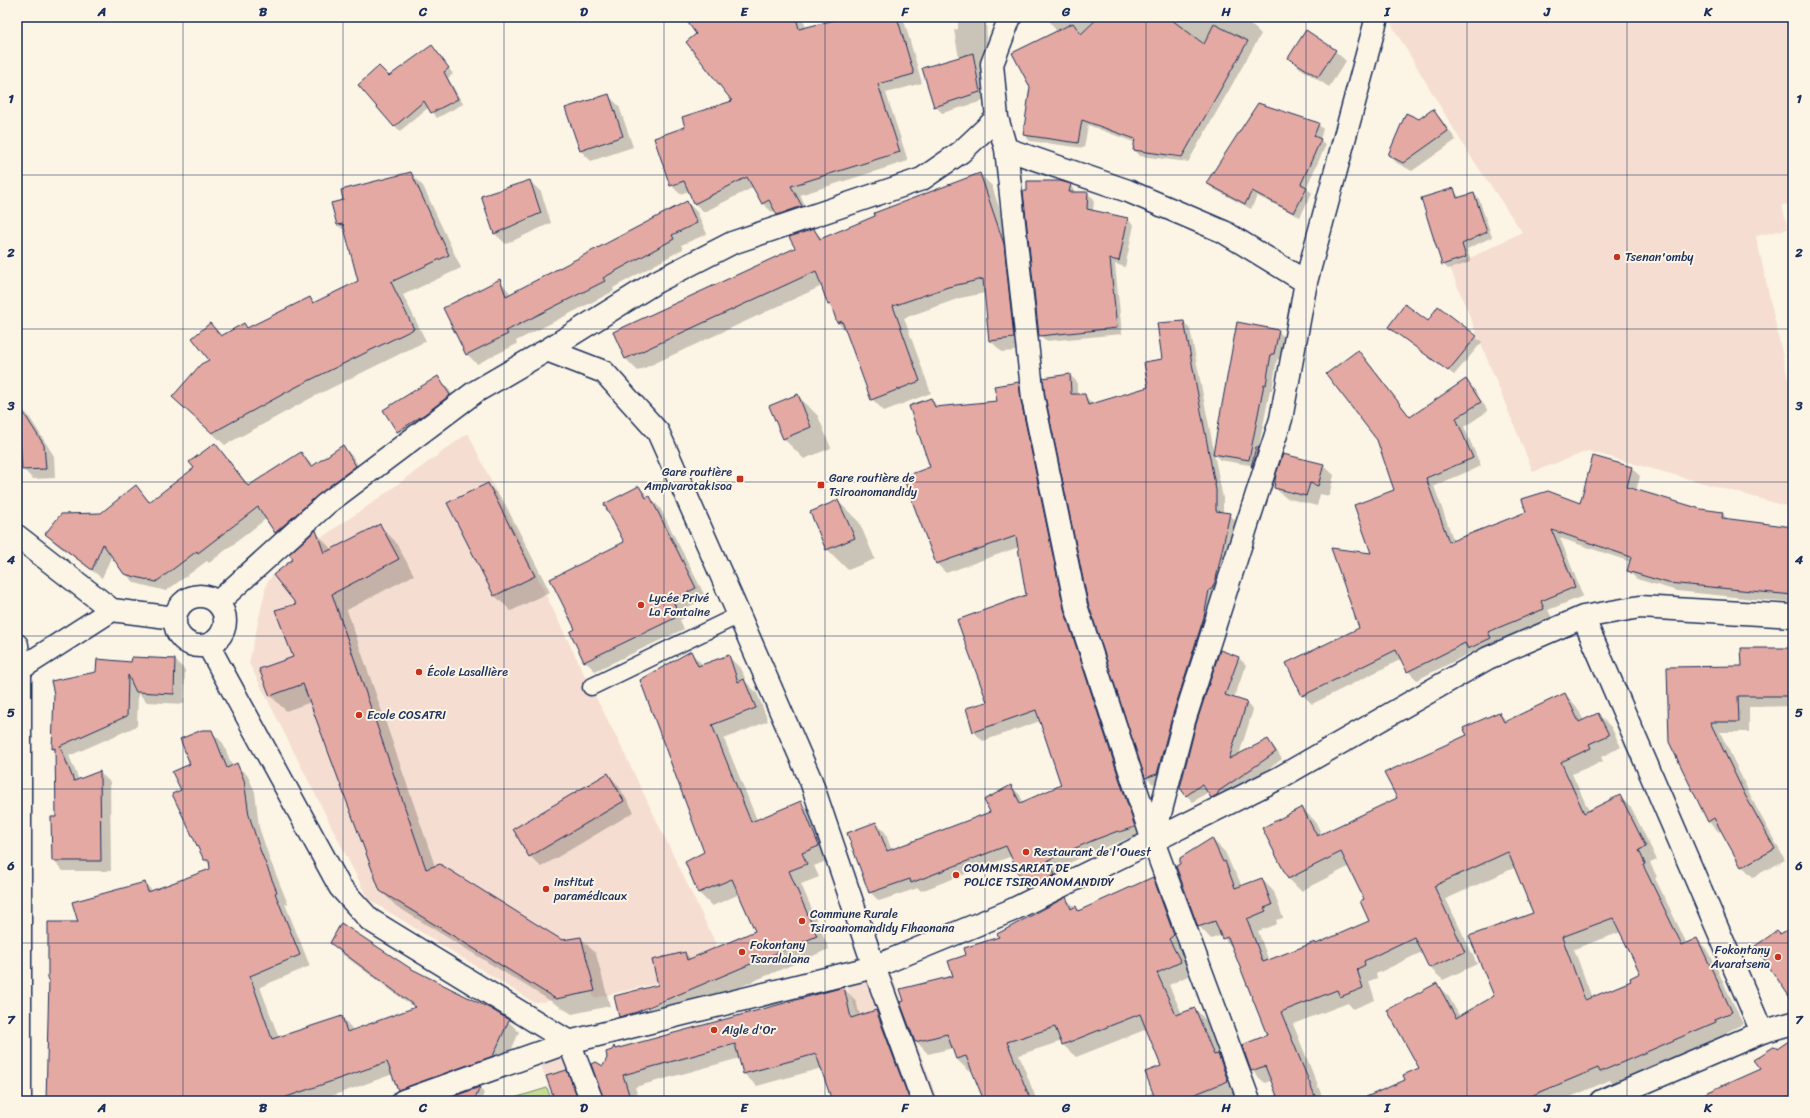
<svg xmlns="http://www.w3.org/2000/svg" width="1810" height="1118" viewBox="0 0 1810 1118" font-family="Sriracha,sans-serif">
<rect width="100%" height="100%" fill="#fcf5e5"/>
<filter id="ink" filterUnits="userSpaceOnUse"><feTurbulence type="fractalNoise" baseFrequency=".025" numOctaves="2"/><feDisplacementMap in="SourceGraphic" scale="8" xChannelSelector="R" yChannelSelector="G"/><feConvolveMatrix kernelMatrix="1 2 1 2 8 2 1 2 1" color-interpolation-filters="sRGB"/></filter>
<g filter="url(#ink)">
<path fill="#f5ded1" d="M1387 17H1793V204L1782 205 1788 229 1756 236 1793 402V508L1588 451 1533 472 1450 268 1522 232 1465 148Z
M468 433 588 682 618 740 727 967 594 998 592 992 544 1002H533L368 899 249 663 267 582 273 575 319 539 372 503Z
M892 975 938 1101H888L847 986Z
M578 1047 599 1101H554L539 1060Z"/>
<path fill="#c8dc91" stroke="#728678" d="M547 1088 552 1101H504Z"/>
<path fill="#0003" fill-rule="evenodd" d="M691 17H799L804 21 806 28 850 17H903L922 83 886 93 908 161 800 195 810 215 787 223 775 210 772 212 762 203 754 187 704 212 694 203 689 191 680 194 671 185 686 127 733 101 698 34Z
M958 17H986L988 64 987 100 942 113 935 106 959 58 954 30 958 29Z
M1047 17H1236L1255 28 1261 34 1188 162 1140 156 1134 150 1136 143 1088 125 1084 148 1030 141 1024 135 1057 32Z
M432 46 453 74 448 78 463 104 437 118 429 107 400 131 395 126 389 77Z
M1335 51 1346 61 1329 87 1300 68 1290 58Z
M608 95 619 106 633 147 591 161 581 151Z
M1433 111 1441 119 1456 140 1412 171 1397 163 1389 155 1419 120Z
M1318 124 1323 129 1320 140 1326 145 1306 188 1312 193 1300 217 1257 196 1251 209 1212 188 1207 183Z
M411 174 423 186 461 268 403 295 426 341 311 398 225 445 173 397 211 360 210 325 222 337 244 325 248 329 310 299 315 304 359 282 346 233 338 225 332 204 344 201Z
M980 174 992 186 1015 257 1025 350 1002 352 990 340 985 293 960 298 904 318 931 393 884 411 872 399 846 331 838 323 833 309 829 305 822 286 638 371 626 359 614 333 796 249 814 230 823 239Z
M530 181 541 192 551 223 506 244 495 234 483 197Z
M1070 185 1076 193H1087L1094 199 1093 212 1127 219 1134 225 1125 267 1115 264 1122 334 1046 341 1040 335Z
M1453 189 1460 198 1474 194 1479 199 1492 237 1467 249 1471 262 1448 269 1443 264Z
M687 202 697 212 707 234 681 245 683 249 613 288 614 291 516 341 517 344 477 364 467 354 500 281 511 294Z
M1439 308 1482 342 1454 375 1390 327 1428 322Z
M1183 322 1190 329 1214 451 1278 331 1284 337 1280 360 1277 359 1272 390H1270L1255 466 1220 460 1214 454 1223 498V513L1229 514 1236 521 1223 586 1164 780 1153 784 1146 777 1046 396 1070 375 1077 382V395H1084L1091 402 1092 405 1149 388Z
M1358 351 1366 359 1411 418 1465 381 1474 389 1488 411 1464 427 1481 466 1434 486 1454 542 1581 504 1631 468 1640 476 1636 491 1701 510 1722 513 1729 520 1793 528V603L1677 591 1637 579 1628 571 1631 562 1560 538 1583 596 1548 610 1552 618 1496 641 1499 646 1478 657 1472 652 1417 680 1408 671 1402 659 1312 704 1303 695 1360 628 1373 554 1395 491Z
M438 378 448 388 460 406 408 442 397 431Z
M1018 383 1027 392 1144 836 1129 841 1127 839 1103 848 1056 869 1064 884 1036 898 1027 889 1012 856 921 891 918 888 879 901 870 892 876 823 885 832 892 851 991 813 1011 786 1020 795 1023 802 1062 785 1040 721 983 741 974 732 988 702 1027 596 1019 547 946 573 937 564 905 478 932 468 931 399 939 408 998 401Z
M797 395 818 416 831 448 804 459 783 438Z
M20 407 28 415 54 456 55 478 33 479 23 469 22 463 17 466V409Z
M215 444 224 454 250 487 301 453 313 466 343 447 353 457 365 476 286 542 276 532 267 518 209 563 207 561 166 591 135 583 125 573 112 555 102 578 56 544 46 534 102 514 136 486 150 502 195 468Z
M1323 465 1334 475 1329 496 1320 494 1317 506 1286 498 1275 488Z
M488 484 503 500 550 592 511 611 495 596Z
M639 487 660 508 706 598 682 610 686 617 680 620 684 629 595 671 585 661 625 542Z
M838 501 859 522 875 559 848 570 827 549Z
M379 525 395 541 414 575 347 610 435 866 562 941 581 938 596 954 610 1006 572 1014 396 906 380 890 311 702 286 711 271 696 294 657 298 605 294 560 316 532 332 550Z
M1793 649V706L1749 707V732H1720L1756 807 1785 860 1753 877 1742 866 1722 830 1719 832 1708 821 1670 742Z
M690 652 703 665 728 656 742 670 746 682 757 693 768 721 724 739 757 820 801 802 814 816 831 859 814 866 819 877 801 884 829 949 651 1025 633 1030 620 1016 659 986 685 953 691 959 756 931 740 894 712 906 699 893 686 862 706 853ZM663 1000H668L633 1015 632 1013Z
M1239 658 1246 665 1234 698 1246 703 1253 710 1239 755 1268 740 1275 748 1282 759 1226 798 1219 804 1208 792 1193 802 1186 795Z
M175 660 185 670 184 704 147 702 138 693 137 726 69 756 79 780 99 772 110 782 111 871H63L53 860 57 818 56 752 53 749 55 693 97 672 132 663Z
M1565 694 1577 707 1584 721 1598 714 1611 727 1621 747 1601 757 1603 761 1572 774 1589 811 1620 797 1632 809 1657 860 1650 863 1657 877 1655 878 1687 944 1697 939 1709 952 1743 1024 1727 1032 1728 1035 1614 1084 1610 1080 1561 1101H1359L1407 1081 1421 1069 1437 985 1449 997 1460 1017 1496 997 1535 913 1516 867 1446 899 1477 964 1443 980 1430 968 1422 952 1376 974 1377 978 1369 981 1375 1000 1353 1009 1348 1003 1293 1024 1324 1101H1280L1272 1080 1265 1083 1252 1071 1243 1046 1268 1036 1233 949 1222 935 1211 939 1199 926 1212 839 1225 852 1233 870 1237 875 1242 887 1262 879 1274 892 1283 918 1276 920 1277 924 1258 931 1269 961 1315 943 1317 944 1370 922 1366 899 1350 866 1301 891 1289 879 1263 829 1302 808 1315 821 1322 835 1399 799 1468 735 1499 713 1507 721ZM1621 932 1642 974 1632 981 1592 998 1574 949Z
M211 731 223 743 232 766 236 765 248 776 255 792 259 827 270 860 288 904H285L310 966 260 987 279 1038 342 1017 354 1031 416 1009 342 954 331 942 409 969 508 1021 519 1032 504 1067 410 1100 399 1089 393 1074 318 1101H48L50 980 49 979 80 923 145 883 153 892 211 870V866L205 860 182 790 191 764Z
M608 774 618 785 634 812 541 867 530 856Z
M1153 878 1165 890 1186 948 1181 952 1192 974 1169 985 1182 1014 1195 1009 1207 1021 1223 1060 1240 1093 1235 1096 1237 1101H1139L1138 1098 1154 1092 1162 1066 1147 1029 1076 1057 1063 1045 1062 1041 1019 1055 1037 1101H986L973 1070 969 1071 956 1059 953 1048 928 1054 916 1041 968 955 1066 899 1080 911Z
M844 988 856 1001 860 1016 876 1011 889 1023 917 1101H833L822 1068 757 1086 744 1074 740 1058 635 1087 639 1101H605L603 1067 615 1047 617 1050Z
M566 1072 579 1084 586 1101H556Z
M479 1088 484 1093 481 1101H443Z
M1337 1097 1341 1101H1326Z"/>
<path fill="#e4a9a2" stroke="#1b2f5e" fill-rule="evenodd" d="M684 17H796L799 29 846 17H897L914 74 878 84 900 152 791 186 802 206 777 215 769 200 762 204 747 177 694 204 684 181 670 186 654 138 685 127 682 117 732 101 686 42 696 34Z
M1099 17H1168L1204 44 1214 24 1248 41 1182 157 1133 150 1135 139 1082 120 1078 143 1023 135 1030 87 1012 53 1073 23 1081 34Z
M1306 30 1336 50 1318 77 1288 58Z
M432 45 449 68 444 72 458 99 431 113 424 101 394 127 358 85 379 66 389 76Z
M973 53 980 92 934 107 922 68Z
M609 94 623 136 580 151 565 108Z
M1258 103 1319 123 1314 136 1321 139 1301 184 1307 187 1294 213 1252 191 1245 204 1206 183Z
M1433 109 1448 131 1403 163 1388 155 1406 113 1419 119Z
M411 172 449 255 391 282 414 329 298 386 212 433 172 397 201 364 209 360 192 338 210 323 221 336 244 323 247 328 310 297 313 303 358 281 343 224 337 225 331 203 343 200 341 190Z
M980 173 1004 244 1014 338 989 341 983 279 948 287 893 306 920 381 871 400 842 321 837 323 831 304 828 305 816 271 625 359 613 332 795 248 789 237 814 229 820 239 875 216 874 213Z
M530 180 541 213 494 234 481 196Z
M1027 181H1060L1071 184 1069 192H1088L1087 209 1128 218 1119 261 1110 259 1117 328 1039 336 1023 191H1027Z
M1454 188 1457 198 1474 193 1487 232 1462 244 1466 257 1442 265 1421 198Z
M687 201 697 223 672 235 674 239 603 278 605 281 506 331 508 334 466 355 443 308 500 279 506 296Z
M1405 304 1428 321 1438 306 1477 336 1448 371 1388 327Z
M1184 321 1216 490V511L1230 513 1216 579 1212 589 1209 590 1204 617 1172 717 1157 774 1145 778 1088 603 1045 396 1043 378 1070 374 1071 394H1085L1088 405 1148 387 1144 362 1162 359 1157 323Z
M1237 322 1279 330 1274 354H1271L1266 385 1264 384 1249 460 1213 454Z
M1358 350 1410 417 1466 379 1481 402 1456 418 1473 458 1426 478 1449 542 1526 512 1522 499 1548 491 1580 503 1593 456 1632 467 1627 487 1701 509 1723 512 1722 518 1793 527V595L1668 583 1627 571 1631 557 1552 530 1575 587 1541 601 1544 609 1488 632 1491 638 1468 649 1465 643 1407 672 1396 650 1302 696 1286 663 1359 628 1331 548 1371 553 1354 505 1394 490 1377 440 1326 374Z
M438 376 450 395 425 414 397 432 383 410Z
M1019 382 1021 401 1064 609 1135 827 1119 832 1118 831 1094 840 1048 860 1055 875 1026 889 1006 846 911 883 910 879 869 893 847 833 876 822 887 851 990 812 984 800 1011 785 1020 803 1061 785 1036 710 973 732 966 708 987 702 957 620 1026 595 1016 536 936 564 903 477 930 467 909 406 931 398 935 407 997 401 994 386Z
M798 394 811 427 783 439 769 406Z
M18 404 44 445 46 469 22 470Z
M215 443 248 486 301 452 311 467 343 445 356 466 318 495 275 533 258 507 198 553 197 551 156 582 124 574 103 544 92 570 45 534 61 514 101 513 136 485 149 502 194 468 189 462Z
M1256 447H1259L1252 467H1251Z
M1283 454 1324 464 1318 486 1310 483 1306 496 1274 488 1276 474Z
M488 483 535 576 494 596 447 503Z
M639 486 646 498 650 496 696 588 672 600 676 607 671 610 675 618 584 662 570 632 575 629 550 579 624 542 604 504Z
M838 500 855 538 826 550 810 512Z
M380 524 399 559 332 594 426 869 440 864 562 940 581 937 595 991 556 999 380 891 303 684 270 696 259 669 293 657 275 610 296 604 273 575 293 559 289 554 316 530 324 553Z
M1741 648H1793V696H1738L1739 722H1710L1745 795 1775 849 1741 867 1714 818 1708 822 1669 742 1667 667 1742 666Z
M1220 650 1239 657 1225 695 1247 702 1229 759 1268 739 1276 752 1219 791 1217 795 1211 798 1202 784 1186 796 1180 788 1196 724Z
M691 651 698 666 729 655 738 682 744 679 756 708 712 725 751 822 801 801 819 846 802 853 807 864 789 871 817 936 637 1012 619 1017 614 996 658 985 652 960 685 952 687 960 755 931 732 879 698 893 685 862 704 852 640 680Z
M132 657 175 659 174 694 136 692 128 675 127 716 60 746 74 781 100 771 101 861H52L51 817H56L55 748 52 749 54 694 51 681 96 672 97 659 131 662Z
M1565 693 1579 722 1598 713 1609 735 1589 744 1591 748 1561 762 1584 813 1620 795 1646 847 1639 850 1645 864 1643 865 1682 945 1697 938 1732 1012 1715 1019 1716 1022 1600 1072 1598 1068 1519 1101H1357L1405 1080 1403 1075 1419 1068 1387 1010 1437 983 1456 1018 1494 996 1469 936 1533 913 1508 852 1434 886 1465 952 1429 968 1414 937 1364 961 1365 965 1357 969 1363 988 1340 997 1337 990 1281 1012 1317 1101H1279L1265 1066 1251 1071 1242 1045 1267 1035 1228 937 1222 939 1215 921 1198 927 1176 866 1180 864V858L1212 838 1223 862 1225 861 1235 888 1262 878 1272 905 1264 908 1266 911 1247 919 1263 962 1315 942 1316 944 1369 921 1360 901 1364 899 1341 852 1288 879 1262 828 1302 807 1317 836 1397 798 1384 773 1467 735 1463 728 1499 712 1504 722ZM1613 918 1640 973 1630 978 1631 981 1585 1000 1562 937Z
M202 730H212L227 768 237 763 244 780 249 815 259 847 277 892 275 893 300 955 250 976 272 1039 342 1016 347 1032 416 1007 330 943 341 923 410 968 491 1009 509 1020 493 1056 398 1090 387 1062 275 1101H46L49 979H48V922H78L72 902 145 882 148 892 210 869 209 860H204L172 794 181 790 172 772 190 764 180 739Z
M608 773 624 801 529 857 513 829Z
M1153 877 1174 935 1169 939 1181 962 1157 973 1176 1015 1195 1008 1214 1055 1218 1054 1228 1081 1178 1101H1156L1145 1072 1161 1066 1140 1014 1062 1045 1055 1027 1007 1042 1031 1101H984L966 1056 956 1059 947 1034 915 1042 900 1002 904 1001 900 989 953 976 948 961 966 955 964 948 999 937 997 934 1066 897 1071 909 1076 906 1078 911Z
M1793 927V1002L1755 946 1777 931 1780 934Z
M844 987 851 1018 876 1010 910 1101H832L816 1054 743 1074 735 1044 623 1075 631 1101H604L591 1064 596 1062 603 1066 607 1058 606 1052 612 1050 614 1046 615 1049Z
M1793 1038V1101H1688L1760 1069 1753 1060 1775 1046 1777 1049Z
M567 1070 579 1101H555L546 1076Z
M480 1087 474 1101H440Z"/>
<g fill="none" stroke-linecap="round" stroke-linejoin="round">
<defs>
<path id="service" d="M591 687 739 615"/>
<path id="pedestrian" d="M874 967 923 1101
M569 1042 592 1101"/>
<path id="minor" d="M997 118 1006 149 1033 398 1076 606 1153 841 1249 1101
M1006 149 1128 191 1224 232 1306 282
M547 350 604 372 658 432 739 615 811 781 874 967
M17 536 112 610 175 618
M175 621a25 25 0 1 1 50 0a25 25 0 1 1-50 0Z
M218 602 326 504 475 392 547 350 656 282 732 243 922 179 961 152 997 118 992 64 1010 17
M1583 617 1762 1032
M208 645 340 887 370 920 569 1042
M20 669 112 610
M1153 841 1184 721 1281 419 1306 282 1377 17
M403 1101 569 1042 874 967 1010 911 1153 841 1279 778 1488 658 1583 617 1640 607 1793 616
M1601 1101 1762 1032 1793 1023"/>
<path id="secondary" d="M17 645 20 669V1101"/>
</defs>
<use href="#service" stroke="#1b2f5e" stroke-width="19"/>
<use href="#pedestrian" stroke="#1b2f5e" stroke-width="25"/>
<use href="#minor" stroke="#1b2f5e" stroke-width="25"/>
<use href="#secondary" stroke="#1b2f5e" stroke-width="25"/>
<use href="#service" stroke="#fcf5e5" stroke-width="16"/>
<use href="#pedestrian" stroke="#fcf5e5" stroke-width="22"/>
<use href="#minor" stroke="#fcf5e5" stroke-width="22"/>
<use href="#secondary" stroke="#fcf5e5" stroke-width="22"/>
</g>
</g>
<path fill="none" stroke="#1b2f5e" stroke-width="1" stroke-opacity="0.55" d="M183 17V1101M343 17V1101M504 17V1101M664 17V1101M825 17V1101M985 17V1101M1146 17V1101M1306 17V1101M1467 17V1101M1627 17V1101M17 175H1793M17 329H1793M17 482H1793M17 636H1793M17 789H1793M17 943H1793"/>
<g fill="#c8321e" stroke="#fcf5e5" stroke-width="1.5">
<circle cx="1617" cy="257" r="4"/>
<rect x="736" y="475" width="8" height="8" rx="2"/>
<rect x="817" y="481" width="8" height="8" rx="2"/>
<circle cx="641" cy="605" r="4"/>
<circle cx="419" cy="672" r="4"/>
<circle cx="359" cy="715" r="4"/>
<circle cx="1026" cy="852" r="4"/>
<circle cx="956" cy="875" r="4"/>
<circle cx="546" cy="889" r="4"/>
<circle cx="802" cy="921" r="4"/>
<circle cx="742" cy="952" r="4"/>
<circle cx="1778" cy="957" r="4"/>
<circle cx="714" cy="1030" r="4"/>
</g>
<g text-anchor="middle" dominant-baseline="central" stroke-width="4" stroke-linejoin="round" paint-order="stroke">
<g font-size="12" fill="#1b2f5e" stroke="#fcf5e5" text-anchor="start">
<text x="1625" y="257">Tsenan'omby</text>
<text x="732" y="472" text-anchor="end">Gare routière<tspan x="732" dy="14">Ampivarotakisoa</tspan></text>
<text x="829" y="478">Gare routière de<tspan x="829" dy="14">Tsiroanomandidy</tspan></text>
<text x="649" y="598">Lycée Privé<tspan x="649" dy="14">La Fontaine</tspan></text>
<text x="427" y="672">École Lasallière</text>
<text x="367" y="715">Ecole COSATRI</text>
<text x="1034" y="852">Restaurant de l'Ouest</text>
<text x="964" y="868">COMMISSARIAT DE<tspan x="964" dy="14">POLICE TSIROANOMANDIDY</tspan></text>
<text x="554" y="882">institut<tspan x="554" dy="14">paramédicaux</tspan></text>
<text x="810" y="914">Commune Rurale<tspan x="810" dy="14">Tsiroanomandidy Fihaonana</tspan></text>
<text x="750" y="945">Fokontany<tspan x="750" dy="14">Tsaralalana</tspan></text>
<text x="1770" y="950" text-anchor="end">Fokontany<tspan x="1770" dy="14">Avaratsena</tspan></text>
<text x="722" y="1030">Aigle d'Or</text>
</g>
</g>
<rect width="1810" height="1118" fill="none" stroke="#fcf5e5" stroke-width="44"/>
<rect x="22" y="22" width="1766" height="1074" fill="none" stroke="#1b2f5e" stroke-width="1.5"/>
<g font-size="13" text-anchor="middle" font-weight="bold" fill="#1b2f5e">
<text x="102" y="16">A</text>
<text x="263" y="16">B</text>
<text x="423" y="16">C</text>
<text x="584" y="16">D</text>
<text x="744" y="16">E</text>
<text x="905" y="16">F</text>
<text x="1066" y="16">G</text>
<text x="1226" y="16">H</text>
<text x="1387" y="16">I</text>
<text x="1547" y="16">J</text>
<text x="1708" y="16">K</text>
<text x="11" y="103">1</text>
<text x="1799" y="103">1</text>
<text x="11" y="257">2</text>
<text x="1799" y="257">2</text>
<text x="11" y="410">3</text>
<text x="1799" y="410">3</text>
<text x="11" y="564">4</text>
<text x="1799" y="564">4</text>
<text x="11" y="717">5</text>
<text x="1799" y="717">5</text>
<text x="11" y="870">6</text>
<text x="1799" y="870">6</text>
<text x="11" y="1024">7</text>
<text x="1799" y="1024">7</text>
<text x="102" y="1112">A</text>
<text x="263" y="1112">B</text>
<text x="423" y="1112">C</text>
<text x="584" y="1112">D</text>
<text x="744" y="1112">E</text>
<text x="905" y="1112">F</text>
<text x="1066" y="1112">G</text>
<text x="1226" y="1112">H</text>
<text x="1387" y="1112">I</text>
<text x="1547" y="1112">J</text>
<text x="1708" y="1112">K</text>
</g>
</svg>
